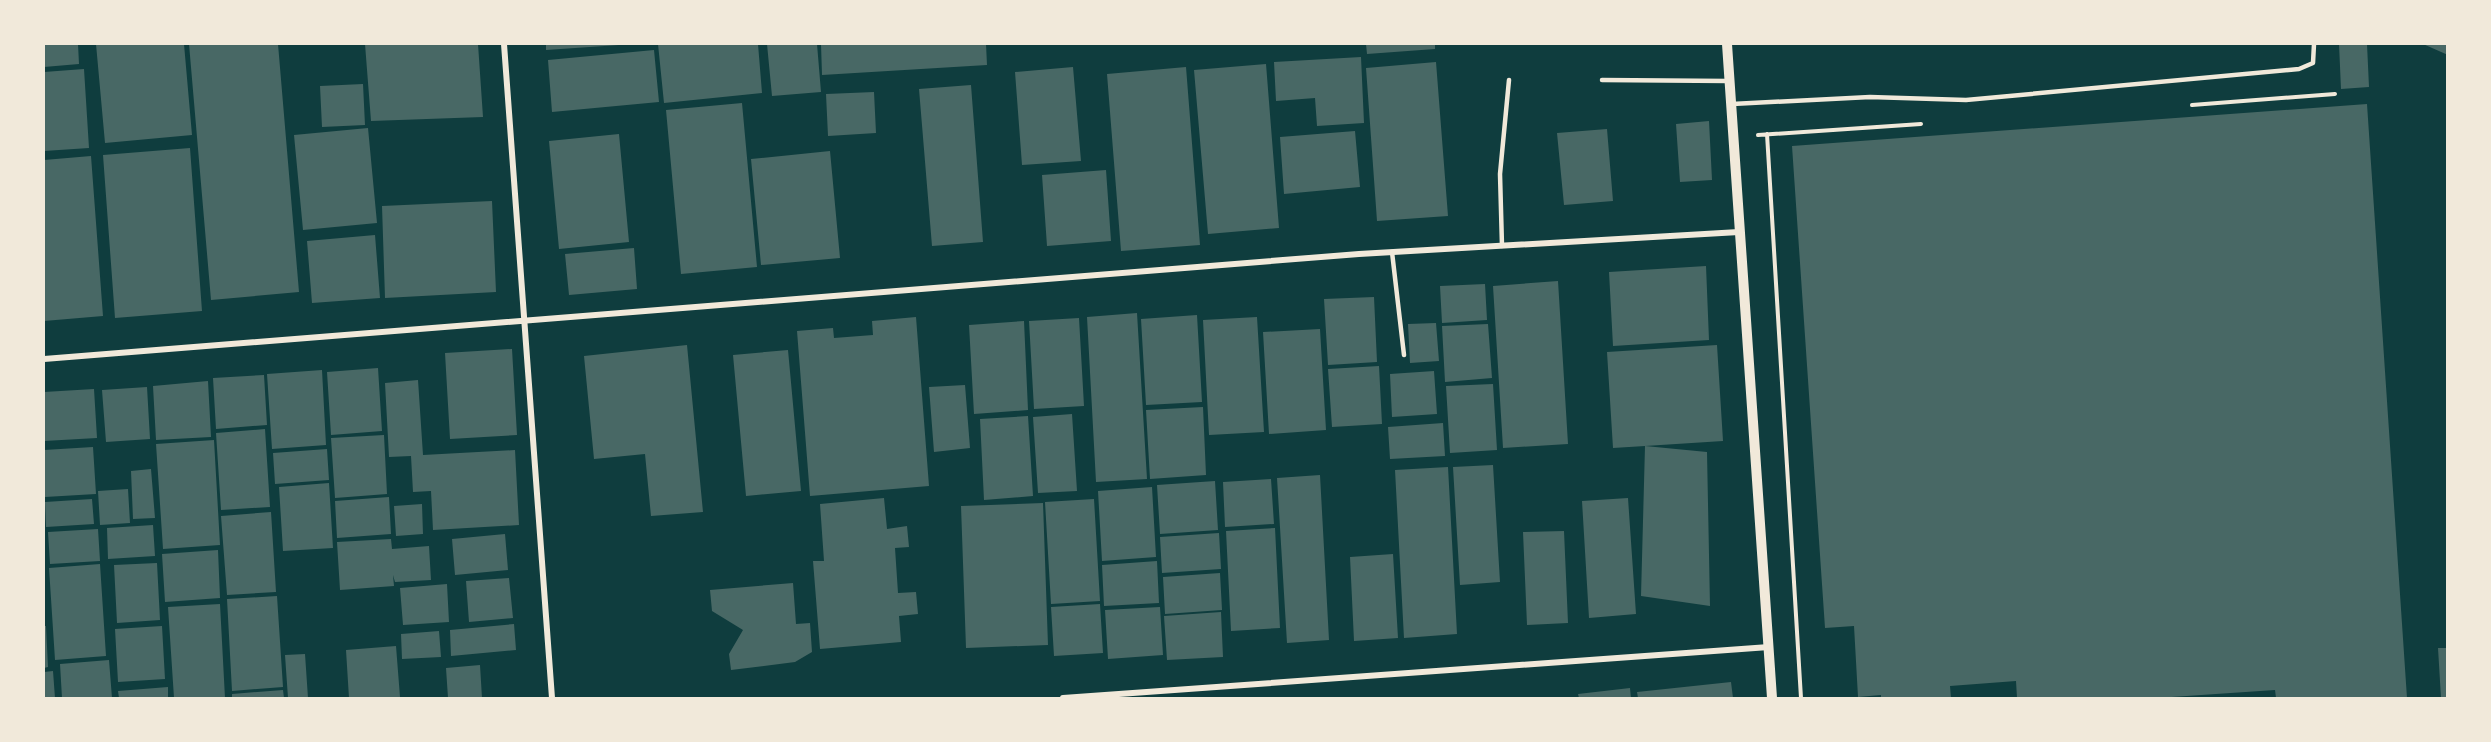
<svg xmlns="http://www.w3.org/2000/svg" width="2491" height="742" viewBox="0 0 2491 742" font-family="'Open Sans',sans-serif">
<rect width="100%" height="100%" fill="#0f3d3e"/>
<path fill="#486865" d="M44 44H78L79 64 44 67Z
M96 44H184L192 135 105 143Z
M189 44H278L299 292 211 300Z
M365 44H478L483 117 371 121Z
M546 44H619V45L546 50Z
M658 44H758L762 93 664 103Z
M767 44H817L821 92 772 96Z
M821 44H986L987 65 822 75Z
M1366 44H1435V49L1367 54Z
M2339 44H2367L2369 87 2341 89Z
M2423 44H2448V55Z
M654 50 659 102 552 112 548 60Z
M1361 57 1364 123 1317 126 1315 98 1276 101 1274 62Z
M1436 62 1448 216 1377 221 1366 68Z
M1266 64 1279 228 1208 234 1194 70Z
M1073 67 1081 161 1022 165 1015 72Z
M1186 67 1200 245 1121 251 1107 74Z
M84 69 89 148 44 151V72Z
M363 84 365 125 322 127 320 86Z
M971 85 983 242 932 246 919 89Z
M874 92 876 133 828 136 826 94Z
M742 103 757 267 681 274 666 110Z
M2367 104 2407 698H2276L2275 690 2157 698H2017L2016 681 1950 686 1951 698H1881V695L1858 697 1854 626 1825 628 1792 146Z
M1709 121 1712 180 1680 182 1676 124Z
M368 128 377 223 303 230 294 135Z
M1607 129 1613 201 1564 205 1557 133Z
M1355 131 1360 187 1284 194 1280 137Z
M619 134 629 242 559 249 549 141Z
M190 148 202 311 115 318 103 155Z
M830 151 840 258 761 265 751 159Z
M91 156 103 316 44 321V160Z
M1106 170 1111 241 1047 246 1042 175Z
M492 201 496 292 385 298 382 206Z
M375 235 380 298 312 303 307 241Z
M634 248 637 289 569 295 565 254Z
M1706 266 1709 340 1613 346 1609 272Z
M1558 281 1568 444 1503 448 1493 286Z
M1485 284 1487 320 1442 323 1440 286Z
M1374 297 1377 362 1328 365 1324 299Z
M1137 313 1147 479 1096 482 1087 317Z
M1197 315 1202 402 1146 405 1141 319Z
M916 317 929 486 810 496 797 331 833 328 834 338 873 335 872 321Z
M1257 317 1264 432 1209 435 1203 320Z
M1079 318 1084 406 1034 409 1029 321Z
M1024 321 1028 410 974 414 969 325Z
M1436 323 1439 361 1410 363 1408 324Z
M1488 324 1492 378 1445 382 1442 326Z
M1320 329 1326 430 1269 434 1263 332Z
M687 345 703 512 651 516 645 454 594 459 584 356Z
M1717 345 1723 441 1645 446 1707 452 1710 606 1641 596 1645 446 1613 448 1607 352Z
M512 349 517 435 450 439 445 353Z
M788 350 801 491 746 496 733 355Z
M1379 366 1382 424 1332 427 1328 369Z
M378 368 382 431 331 435 327 372Z
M322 370 326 445 272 449 267 374Z
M1434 371 1437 414 1392 417 1390 374Z
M264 375 267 425 216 429 213 378Z
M418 380 423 455 515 450 519 525 433 530 431 491 413 492 411 456 389 457 385 383Z
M208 381 211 437 156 440 153 386Z
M1493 384 1497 450 1450 453 1446 386Z
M965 385 970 448 934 452 929 387Z
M147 387 150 439 106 442 102 390Z
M94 389 97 438 44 441V392Z
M1203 407 1206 475 1150 479 1146 410Z
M1072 414 1077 491 1038 493 1033 417Z
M1028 416 1033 496 984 500 980 419Z
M1443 423 1445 456 1390 459 1388 427Z
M265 429 270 507 221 510 216 433Z
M384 435 387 494 335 498 331 438Z
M214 440 220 545 163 549 156 444Z
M93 447 96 494 45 497 44 450Z
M327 449 329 480 275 484 273 453Z
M1493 465 1500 582 1460 585 1453 467Z
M1448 467 1457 634 1404 638 1395 470Z
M151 469 155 518 133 519 131 471Z
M1320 475 1329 640 1287 643 1277 478Z
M1271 479 1274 524 1225 527 1223 482Z
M1215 481 1218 530 1160 534 1157 485Z
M329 483 333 548 283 551 279 487Z
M1152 487 1156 557 1102 561 1098 491Z
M128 489 130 523 100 525 98 491Z
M389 497 391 534 337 538 335 501Z
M884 498 887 529 907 526 909 547 895 548 898 593 916 592 918 614 899 616 901 642 820 649 813 561H824L820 504Z
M1628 498 1636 614 1589 618 1582 501Z
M92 499 94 524 46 527 45 502Z
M1094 499 1100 601 1051 604 1045 502Z
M1043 503 1048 645 966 648 961 506Z
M422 504 423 534 396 536 394 506Z
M271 512 276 592 227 595 221 516Z
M153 525 155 556 108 559 107 528Z
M1275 528 1280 628 1231 631 1226 531Z
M98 529 100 561 50 564 48 532Z
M1564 531 1568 623 1527 625 1523 532Z
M1219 533 1221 569 1162 573 1160 537Z
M505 534 508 570 455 575 452 539Z
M391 539 392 549 429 546 431 580 395 582 393 575 394 586 340 590 337 542Z
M218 550 220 598 165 602 162 554Z
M1393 554 1398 638 1354 641 1350 557Z
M1157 561 1159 603 1104 606 1102 565Z
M157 563 160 620 117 623 114 565Z
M100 564 106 656 55 660 49 568Z
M1220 573 1222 610 1165 614 1163 577Z
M509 578 513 618 469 622 466 581Z
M793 583 796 624 810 623 812 652 795 662 731 670 729 654 743 630 712 611 710 590Z
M447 584 449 622 403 625 400 588Z
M277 596 283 687 232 691 227 599Z
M220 604 225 698H174L168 607Z
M1100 604 1103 653 1054 656 1051 607Z
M1160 607 1163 655 1108 659 1105 610Z
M1221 612 1223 657 1167 660 1164 616Z
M514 624 516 650 451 656 450 630Z
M44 626H46L48 667 44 668Z
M162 626 165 679 118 682 115 629Z
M439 631 441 657 402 659 401 634Z
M396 646 400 697 349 698 346 650Z
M2438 648H2448V698H2441Z
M305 654 308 698H288L285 655Z
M109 660 112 698H62L60 664Z
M480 665 482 698H448L446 668Z
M53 671 55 698H44V672Z
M1731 682 1733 698H1638L1637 692Z
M168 687V698H119L118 691Z
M1630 688 1631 698H1579L1578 694Z
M283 690 284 698H232V694Z"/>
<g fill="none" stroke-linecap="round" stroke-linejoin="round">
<path stroke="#f1e9da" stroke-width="4" d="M2192 105 2335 94
M1767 134 1801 698
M1758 135 1921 124"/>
<path stroke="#f1e9da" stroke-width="4.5" d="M1602 80 1728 81
M1732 104 1870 97 1966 100 2299 69 2313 63 2314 44
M1502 246 1500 174 1509 80
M1392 252 1404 355"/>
<path stroke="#f1e9da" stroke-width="6" d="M504 44 552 698
M44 359 1359 254 1739 232
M1063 698 1769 647"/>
<path stroke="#f1e9da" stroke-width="10" d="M1727 44 1772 698"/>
</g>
<rect width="2491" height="742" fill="none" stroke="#f1e9da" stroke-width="90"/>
</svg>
